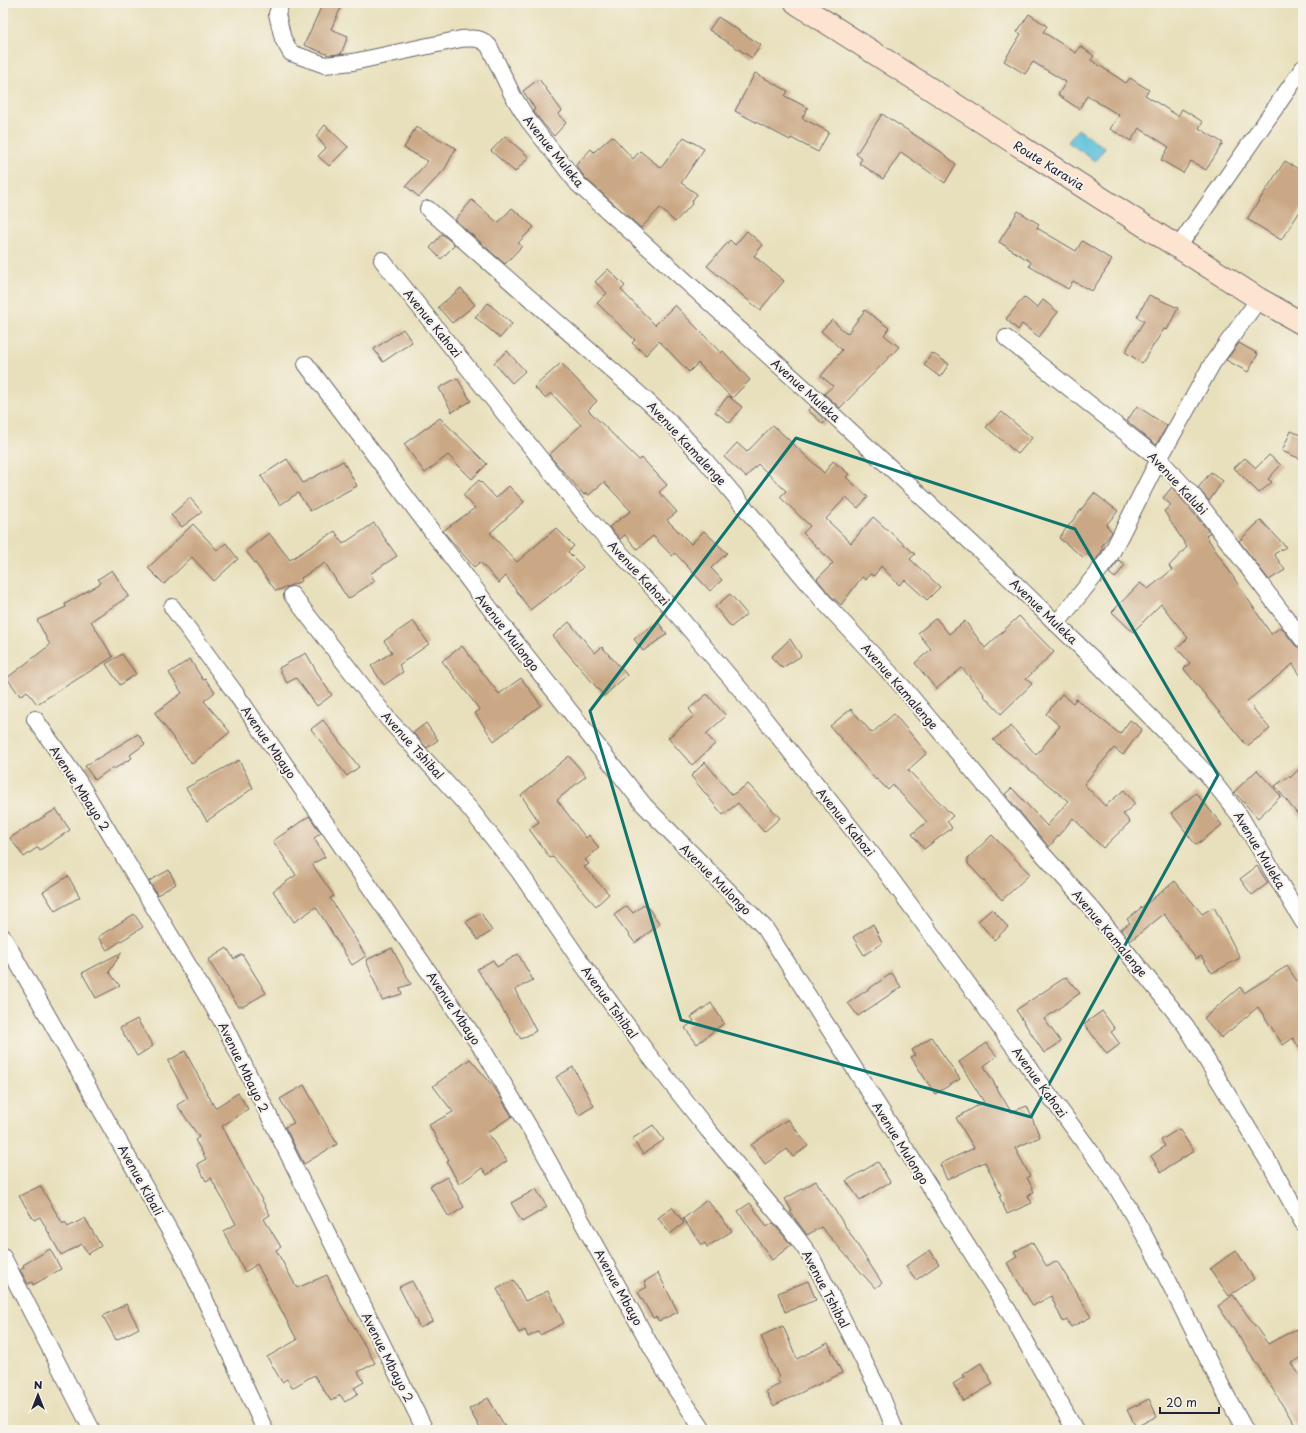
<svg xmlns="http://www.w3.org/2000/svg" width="1306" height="1433" viewBox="0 0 1306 1433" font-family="'Playpen Sans',sans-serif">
<rect width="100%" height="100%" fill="#f7f3e8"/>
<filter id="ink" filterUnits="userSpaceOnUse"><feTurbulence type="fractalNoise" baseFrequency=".025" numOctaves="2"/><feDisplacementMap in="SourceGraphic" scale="8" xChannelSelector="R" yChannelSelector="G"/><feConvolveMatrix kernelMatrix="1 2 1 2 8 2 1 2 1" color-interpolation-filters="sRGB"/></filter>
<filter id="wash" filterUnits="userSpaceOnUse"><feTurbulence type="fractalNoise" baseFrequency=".012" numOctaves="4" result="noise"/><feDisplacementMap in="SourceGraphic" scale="16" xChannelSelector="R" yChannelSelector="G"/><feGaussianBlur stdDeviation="0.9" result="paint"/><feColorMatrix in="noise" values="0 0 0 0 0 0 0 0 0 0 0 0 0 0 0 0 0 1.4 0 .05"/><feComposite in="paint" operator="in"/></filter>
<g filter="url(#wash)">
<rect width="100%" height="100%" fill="#e8e0bc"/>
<path fill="#5ec3dc" stroke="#40728c" d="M1078 129 1105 148 1095 161 1068 142Z"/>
<g id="blocks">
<path fill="#cba885" d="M323 3H343L331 29 348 36 341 54 329 55 304 45Z
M1029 14 1047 26 1043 32 1076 53 1080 46 1094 56 1091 60 1126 83 1130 78 1149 90 1145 95 1178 116 1182 109 1203 122 1199 128 1223 143 1206 170 1191 161 1183 173 1161 160 1169 147 1139 128 1131 141 1110 129 1119 115 1087 96 1079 109 1058 95 1066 82 1033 62 1025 74 1004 61 1021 34 1017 32Z
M718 17 761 45 752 58 709 30Z
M755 73 788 91 785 96 808 108 802 118 829 132 818 152 791 138 790 140 735 111Z
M539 79 562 111 558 114 566 123 554 136 536 115 533 111 535 109 523 91Z
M882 114 940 151 956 164 945 183 901 152 883 179 859 163 862 159 856 154Z
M325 125 348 147 329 166 318 156 326 148 316 136Z
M416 127 456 148 445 169 419 197 406 186 428 161 404 148Z
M505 136 529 157 515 172 491 151Z
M612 136 633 159 640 151 661 168 684 137 704 149 681 183 697 194 692 201 693 203 675 222 660 208 641 228 585 178 576 165 591 149 594 152Z
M1285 161 1303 172V207L1281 240 1247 219Z
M472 200 498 223 512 208 534 227 518 243 522 246 505 264 455 220Z
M1018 211 1039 224 1037 228 1076 251 1082 241 1112 260 1092 291 1073 281 1068 289 1029 266 1031 262 999 242Z
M747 231 763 245 754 256 784 281 760 310 707 266 730 240 735 245Z
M442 234 455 245 441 259 430 248Z
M608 269 625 286 621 290 655 325 675 305 721 353 723 351 750 380 732 398 698 363 689 372 659 341 646 355 632 343 635 340 597 303 607 293 595 282Z
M461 288 475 305 452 323 438 307Z
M1149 295 1178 308 1167 330 1164 329 1142 363 1125 352 1144 321 1137 317Z
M1024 297 1037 308 1043 300 1058 312 1039 337 1022 324 1018 330 1006 319Z
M488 303 512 324 500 338 475 317Z
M865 310 889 328 884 335 899 347 840 408 824 394 833 386 821 376 842 350 821 331 832 320 847 334Z
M403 329 412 342 383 362 374 349Z
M1239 343 1258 354 1248 372 1226 360Z
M507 351 525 371 512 383 494 363Z
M932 353 949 364 940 377 924 365Z
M561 363 597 401 588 410 639 460 642 458 667 485 659 492 677 512 667 520 691 544 704 531 727 553 711 568 722 580 710 591 675 553 672 556 653 536 637 549 625 535 620 539 609 527 631 511 604 482 589 495 586 493 584 495 549 455 581 425 551 393 545 398 534 387Z
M457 378 471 401 452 412 439 388Z
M728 396 742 407 730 423 715 412Z
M1137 406 1167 426 1156 445 1127 421Z
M811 407 826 421 823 424 808 410Z
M1002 412 1032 438 1018 454 986 427Z
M440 418 487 464 472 479 448 455 425 473 404 444Z
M773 425 824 473 833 461 849 474 846 477 868 497 858 508 846 497 826 519 851 543 873 517 915 554 910 559 940 587 927 600 905 580 899 585 881 566 874 576 870 574 866 580 862 577 841 605 831 596 817 579 833 563 803 533 810 526 780 497 786 491 758 464 746 477 724 457 737 443 747 452Z
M1291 431 1303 436V460L1282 451Z
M1269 455 1281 465 1268 479 1272 482 1259 493 1234 468 1245 458 1256 468Z
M287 459 303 483 343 461 357 486 310 511 298 493 280 505 261 476Z
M1211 472 1223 481 1209 501 1198 488Z
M479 480 496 498 509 486 524 502 490 533 517 562 556 528 574 546 568 552 583 567 572 578 530 610 506 576 499 583 480 562 474 567 443 531 475 508 463 495Z
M1172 487 1210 533 1206 536 1271 634 1281 627 1296 646 1303 649V679L1293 664 1247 701 1270 729 1247 746 1184 669 1190 663 1177 648 1188 638 1161 604 1133 632 1112 612 1140 583 1148 589 1172 570 1169 566 1187 547 1164 511 1171 505 1163 498Z
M1094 493 1118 511 1106 525 1112 532 1101 547 1103 548 1101 553 1095 561 1086 554 1083 557 1059 538Z
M190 498 202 512 182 527 171 515Z
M1261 520 1286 547 1274 554 1285 570 1269 580 1239 541Z
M374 523 397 556 370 574 375 581 348 599 325 563 301 578 302 581 276 591 246 551 269 533 290 560 335 531 343 544Z
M193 524 217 550 226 543 238 559 214 581 192 557 164 584 148 568Z
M1119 560 1125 565 1115 578 1109 573Z
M112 570 129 596 91 621 113 657 37 704 27 691 20 696 7 678 50 645 37 620 66 607 65 604 101 583 98 579Z
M730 594 747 614 731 627 715 607Z
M1019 616 1054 652 1026 679 1032 684 1001 714 983 695 984 694 962 668 936 689 915 663 931 649 918 633 936 618 949 634 965 621 985 648Z
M413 621 429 644 399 665 403 672 384 685 371 666 392 652 384 641Z
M569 622 595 653 602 647 627 675 604 696 553 636Z
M658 622 667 634 643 651 634 639Z
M790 639 801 656 782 668 771 657Z
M462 646 499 694 521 678 541 705 494 741 475 713 480 710 442 661Z
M306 653 322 681 332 695 317 706 296 678 287 683 279 668Z
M122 654 136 674 120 685 106 664Z
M190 659 203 680 205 679 215 692 204 701 230 732 192 764 155 713 182 693 169 673Z
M707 694 726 716 706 734 715 744 692 765 668 738 694 716 689 709Z
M1062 694 1073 703 1076 699 1120 734 1130 720 1142 729 1123 755 1114 748 1084 784 1105 806 1124 790 1135 804 1123 814 1130 822 1103 848 1073 818 1049 847 1005 794 1012 788 1047 826 1068 801 993 740 1011 726 1036 755 1060 726 1046 714Z
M851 709 872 733 894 714 927 753 908 770 953 816 947 821 952 828 924 849 912 834 927 822 893 785 888 790 877 779 876 780 830 726Z
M323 720 359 767 347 776 311 729Z
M426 723 438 740 427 748 413 733Z
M138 734 145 744 130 755 132 758 114 769 113 767 95 780 85 766Z
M569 756 586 776 557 800 586 838 589 835 599 848 585 860 589 864 584 867 609 894 596 906 553 857 550 858 529 829 539 822 521 795Z
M239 760 253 788 207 821 186 788Z
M705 762 732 795 748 784 780 818 764 832 738 803 723 815 691 776Z
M1303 765V821L1275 786 1289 776 1290 778Z
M1257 770 1281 796 1258 818 1234 792Z
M1196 793 1222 825 1196 845 1171 813Z
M56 809 70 830 40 850 38 847 24 857 10 838Z
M309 816 321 833 314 838 325 857 312 864 334 896 330 898 366 956 352 965 316 907 294 922 273 891 296 875 273 841Z
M992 835 1030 874 1002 900 968 864V858Z
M1257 866 1268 883 1252 895 1240 879Z
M169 870 176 884 157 895 149 881Z
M68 876 80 897 55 911 43 892Z
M1175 881 1202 914 1214 907 1240 958 1212 973 1201 956 1196 959 1164 914 1130 941 1121 929 1130 923 1127 919Z
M645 904 660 924 635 943 614 915 627 906 633 913Z
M992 909 1008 927 994 940 978 921Z
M481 913 492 931 478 940 466 922Z
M134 914 143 927 107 950 98 937Z
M873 924 882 943 864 955 853 937Z
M227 948 234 959 242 954 266 993 244 1006H238L208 960Z
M392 948 411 984 400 988 402 994 382 1000 366 960Z
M122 952 109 972 120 986 96 998 82 973Z
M518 954 533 980 515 990 536 1031 521 1039 477 969 493 960 497 967Z
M1287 966 1303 990V1054L1293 1038 1283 1045 1258 1007 1221 1038 1204 1018 1240 987 1244 993Z
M892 973 901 987 858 1016 848 1003Z
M1066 977 1080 993 1044 1019 1061 1042 1044 1053 1016 1010Z
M711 1003 724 1023 697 1044 685 1028 694 1021 691 1017Z
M1102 1011 1115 1029 1111 1032 1120 1044 1107 1054 1084 1024Z
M137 1019 153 1046 137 1056 120 1028Z
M931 1037 960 1079 935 1094 911 1057 915 1055 912 1050Z
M986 1043 997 1056 984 1066 1011 1112 1027 1106 1040 1137 1015 1148 1030 1176 1027 1177 1034 1192 1028 1196 1032 1203 1007 1214 999 1196 1001 1195 985 1162 947 1180 940 1164 974 1148 956 1118 984 1102 959 1062Z
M185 1051 215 1108 238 1093 248 1109 222 1126 270 1215 264 1219 281 1247 276 1250 297 1288 327 1275 339 1301 375 1363 358 1372 364 1382 354 1388 358 1393 345 1402 340 1395 331 1401 314 1375 292 1388 287 1379 282 1382 267 1357 297 1340 257 1264 245 1272 223 1231 236 1224 211 1178 206 1181 197 1164 206 1159 195 1140 199 1137 177 1105 188 1098 168 1061Z
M470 1059 493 1086 512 1116 487 1133 507 1161 487 1175 482 1168 459 1184 447 1162 449 1160 429 1125 453 1112 433 1086Z
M573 1067 594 1106 579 1115 556 1077Z
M304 1085 337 1144 304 1164 285 1127 294 1123 280 1099Z
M788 1119 808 1146 793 1157 787 1149 765 1164 751 1145Z
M653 1125 664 1140 643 1154 632 1139Z
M1179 1129 1194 1151 1161 1172 1151 1156 1165 1146 1161 1140Z
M878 1162 890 1182 860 1200 846 1181Z
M447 1177 464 1207 449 1217 430 1186Z
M816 1181 882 1283 875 1288 821 1227 807 1235 790 1212 792 1211 785 1199Z
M40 1186 63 1224 65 1222 68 1227 85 1218 101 1246 88 1254 82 1244 61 1255 40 1217 34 1220 19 1196Z
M536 1189 547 1207 522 1222 511 1203Z
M707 1200 732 1231 707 1247 705 1243 702 1245 683 1219Z
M750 1203 767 1227 773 1223 791 1245 772 1260 738 1211Z
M672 1207 684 1223 670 1234 658 1218Z
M1032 1242 1047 1267 1057 1261 1091 1317 1071 1327 1067 1320 1063 1322 1051 1296 1033 1306 1007 1263 1017 1257 1014 1252Z
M50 1249 61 1269 33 1285 32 1282 28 1284 20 1270 24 1268 23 1265Z
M930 1250 939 1264 916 1280 906 1266Z
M1236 1250 1254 1279 1229 1296 1210 1269Z
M658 1273 678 1312 659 1321 656 1317 653 1318 638 1292 647 1287 644 1282Z
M514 1280 525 1301 548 1291 564 1323 540 1335 538 1332 528 1337 525 1330 519 1333 497 1289Z
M412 1281 433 1321 420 1328 399 1287Z
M808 1281 816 1300 785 1312 778 1293Z
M1233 1295 1268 1344 1296 1329 1303 1342V1357L1291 1363 1303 1379V1430H1298L1252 1356 1218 1306Z
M126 1304 139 1328 116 1340 103 1316Z
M783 1326 797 1359 828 1343 842 1373 773 1406 766 1391 780 1384 777 1379 779 1378 761 1336Z
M981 1363 993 1384 964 1401 953 1384 964 1377 962 1375Z
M488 1398 507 1430H481L469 1409Z
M1149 1399 1157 1416 1136 1427 1127 1410Z"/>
</g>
</g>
<g filter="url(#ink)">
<use href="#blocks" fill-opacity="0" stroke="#676468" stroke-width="1"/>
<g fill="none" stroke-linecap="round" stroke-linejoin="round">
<defs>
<path id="street" d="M281 3 277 14 283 39 291 53 325 65 353 62 461 39C473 38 481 37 489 46L513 96 528 120 578 184 802 386 1003 572 1094 660 1207 774 1240 816 1303 922
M428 209 646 400 677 429 704 459 824 602 902 686 1040 851 1093 910 1186 1026 1271 1166 1303 1223
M1178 247 1303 68
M382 260 586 516 675 612 751 702 883 868 1113 1182C1163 1261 1199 1348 1245 1430
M1006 338 1159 459 1195 498 1303 640
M306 364 510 635 644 805 765 928 1008 1310 1075 1430
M292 595 388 719 470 809 518 870 583 965 648 1054 708 1130 792 1231 812 1258 881 1395 895 1430
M172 607 236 694 485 1053 537 1140 668 1377 703 1430
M1057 623 1109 558 1159 459 1212 364 1259 299
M35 719 79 782 224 1025 425 1430
M3 937 189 1265 265 1430
M3 1257 92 1430"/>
<path id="secondary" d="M796 3 1259 299 1303 324"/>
</defs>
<use href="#street" stroke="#676468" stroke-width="18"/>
<use href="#secondary" stroke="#676468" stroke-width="24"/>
<use href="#street" stroke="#fff" stroke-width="16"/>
<use href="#secondary" stroke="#fde4d1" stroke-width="22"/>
</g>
</g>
<path fill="none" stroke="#0f766e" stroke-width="3" stroke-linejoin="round" d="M796 438 1075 529 1218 775 1031 1117 681 1020 590 711Z"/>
<g text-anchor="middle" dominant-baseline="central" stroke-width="4" stroke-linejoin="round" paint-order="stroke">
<g font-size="12" fill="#22223b" stroke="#f7f3e8">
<text transform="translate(554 151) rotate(51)">Avenue Muleka</text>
<text transform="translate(1049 165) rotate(32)">Route Karavia</text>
<text transform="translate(433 323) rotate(51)">Avenue Kahozi</text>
<text transform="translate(806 390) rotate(42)">Avenue Muleka</text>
<text transform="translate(687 443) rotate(47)">Avenue Kamalenge</text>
<text transform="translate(1178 483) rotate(47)">Avenue Kalubi</text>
<text transform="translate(639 573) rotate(47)">Avenue Kahozi</text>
<text transform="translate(1044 611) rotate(44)">Avenue Muleka</text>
<text transform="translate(508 632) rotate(52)">Avenue Mulongo</text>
<text transform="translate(900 686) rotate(49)">Avenue Kamalenge</text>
<text transform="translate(269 742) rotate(55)">Avenue Mbayo</text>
<text transform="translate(413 745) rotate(48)">Avenue Tshibal</text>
<text transform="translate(80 788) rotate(57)">Avenue Mbayo 2</text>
<text transform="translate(846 822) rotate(51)">Avenue Kahozi</text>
<text transform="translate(1260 850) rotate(59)">Avenue Muleka</text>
<text transform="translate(716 879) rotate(45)">Avenue Mulongo</text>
<text transform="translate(1110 933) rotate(50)">Avenue Kamalenge</text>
<text transform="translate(610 1002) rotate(54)">Avenue Tshibal</text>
<text transform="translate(454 1008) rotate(56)">Avenue Mbayo</text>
<text transform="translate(244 1067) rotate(64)">Avenue Mbayo 2</text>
<text transform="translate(1040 1082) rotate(54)">Avenue Kahozi</text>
<text transform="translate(901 1143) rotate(58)">Avenue Mulongo</text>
<text transform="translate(141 1180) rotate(61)">Avenue Kibali</text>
<text transform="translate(619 1287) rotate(61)">Avenue Mbayo</text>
<text transform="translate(826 1289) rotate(62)">Avenue Tshibal</text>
<text transform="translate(388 1357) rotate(63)">Avenue Mbayo 2</text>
</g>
</g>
<rect width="1306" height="1433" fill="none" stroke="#f7f3e8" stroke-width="16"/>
<g transform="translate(38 1395)" stroke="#f7f3e8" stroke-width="3" paint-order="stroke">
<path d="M0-3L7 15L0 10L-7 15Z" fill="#22223b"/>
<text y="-6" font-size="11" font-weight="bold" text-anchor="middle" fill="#22223b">N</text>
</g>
<path d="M1160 1407v6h59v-6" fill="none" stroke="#22223b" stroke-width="2"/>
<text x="1166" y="1407" font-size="12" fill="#22223b" stroke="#f7f3e8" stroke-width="3" paint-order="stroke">20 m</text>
</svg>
